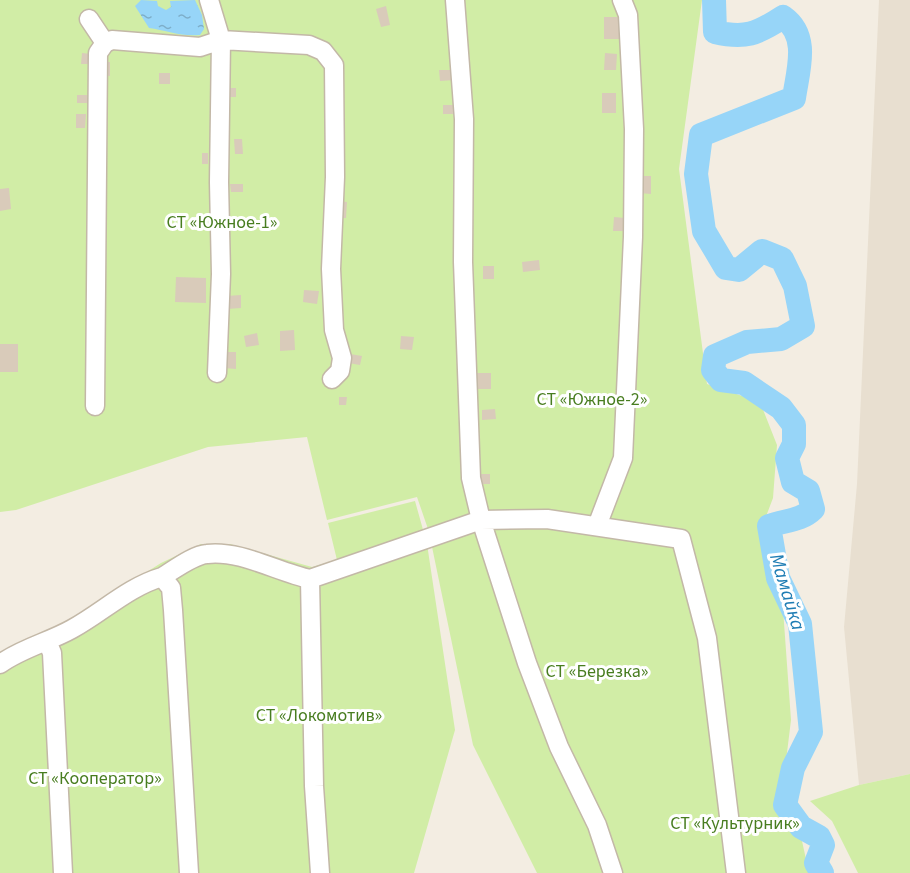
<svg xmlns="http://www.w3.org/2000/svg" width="910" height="873" viewBox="0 0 910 873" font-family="'Source Sans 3',sans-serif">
<defs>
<pattern id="water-ripples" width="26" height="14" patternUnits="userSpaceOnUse" patternTransform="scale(1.5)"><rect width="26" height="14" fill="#97d5f8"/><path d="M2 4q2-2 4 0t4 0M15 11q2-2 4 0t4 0" fill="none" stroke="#7daec9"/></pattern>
</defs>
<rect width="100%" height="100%" fill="#f3ede2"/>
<path fill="#e8dfd0" d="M879 0H910V774L859 785 844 627 857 484Z"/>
<path fill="#d1eda6" d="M0 0H702L679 169 707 384 760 402 777 445 773 498 762 527 783 609 791 720 781 802 802 841 809 873H537L473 745 431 542 469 531 567 518 428 529 417 497 327 520 307 437 208 447 16 510 0 512Z
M415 501 427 544 455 730 414 873H0V665L161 563 201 544H230L312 567 337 560 328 523Z
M910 774V873H858L832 821 810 801 859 785Z"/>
<path fill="url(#water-ripples)" d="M141 0 157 1 158 6 166 10 171 7 170 1 195 0 202 15 204 29 200 35C181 37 165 30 149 28L135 6Z"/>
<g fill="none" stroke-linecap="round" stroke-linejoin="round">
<path stroke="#97d5f8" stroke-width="24" d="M714 0 715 32C745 39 757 34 783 17 810 36 798 70 794 98L701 135 696 174 704 231 726 268 739 270 762 251 782 259 795 286 803 326 781 339 747 342 715 356 713 370 721 380 744 383 781 408 794 425V444L787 458 793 482 808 491 813 509C801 521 785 520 769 526L778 578 800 624 811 732 793 768 785 805 801 827 819 837 823 845 816 863 822 873"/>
</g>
<path fill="#d9cbba" d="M386 6 390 25 381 27 376 9Z
M604 17H620V39H604Z
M82 53 91 54 90 64H81Z
M605 53 617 54 616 70H604Z
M103 62H110V76L103 75Z
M439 70H454L455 80 440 81Z
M159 73H170V84H159Z
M227 88H236V97H227Z
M602 93H616V113H602Z
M77 95H87L88 103H77Z
M443 105H458V114H443Z
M76 114H86L85 128H76Z
M234 139H242L243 154H235Z
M202 153H208V164H202Z
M639 176H651V194L639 193Z
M230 184H243V192H231Z
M9 188 11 209 0 211V189Z
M338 201 347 202 346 218H337Z
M614 217 625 218 624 231H613Z
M539 260 540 270 523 272 522 262Z
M483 266H494V279H483Z
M176 277 206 278V303L175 302Z
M304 290 319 291 317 304 303 302Z
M241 295V308L227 309 226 296Z
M294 330 295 350 280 351V331Z
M257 333 259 345 246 347 244 336Z
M401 336 414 337 412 350 400 349Z
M0 344H18V372H0Z
M225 352H236V369L224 368Z
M350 354 362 356 360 365 348 363Z
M476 373H491V389H477Z
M339 397H347L346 405H339Z
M495 409 496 419 482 420V410Z
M480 474H490V484H480Z"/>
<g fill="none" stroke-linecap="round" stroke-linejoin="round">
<defs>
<path id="minor" d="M209 0 221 40 219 182 221 274 217 373
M455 0 464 119 463 262 471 478 481 520 527 663 559 747 597 825 613 873
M89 19 105 43
M95 406 98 53 105 43 112 40 200 47 221 40 309 45 323 51 334 65 335 177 331 269 334 330 342 358 340 371 332 379
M597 526 623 458 633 237 634 129 628 15 622 0
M162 577C174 570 193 555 207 554 241 550 277 572 310 579L481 520 547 519 681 539 707 638 736 873
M310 579 314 786 320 873
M47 641 52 653 63 873
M0 664C22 648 49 642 72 629 103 612 128 587 162 577L171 588 173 610 189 873"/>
</defs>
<use href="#minor" stroke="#c3b8a7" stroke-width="21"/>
<use href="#minor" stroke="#fff" stroke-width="18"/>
</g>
<g text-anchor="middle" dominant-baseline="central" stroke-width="6" stroke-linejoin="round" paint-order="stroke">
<g font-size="18" fill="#487d20" stroke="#fff">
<text x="222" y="222">СТ «Южное-1»</text>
<text x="592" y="399">СТ «Южное-2»</text>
<text x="597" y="671">СТ «Березка»</text>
<text x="319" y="715">СТ «Локомотив»</text>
<text x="95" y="778">СТ «Кооператор»</text>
<text x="735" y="823">СТ «Культурник»</text>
</g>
<g font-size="20" font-style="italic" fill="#1f7db4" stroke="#fff">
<text transform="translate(787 592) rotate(73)">Мамайка</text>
</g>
</g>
</svg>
